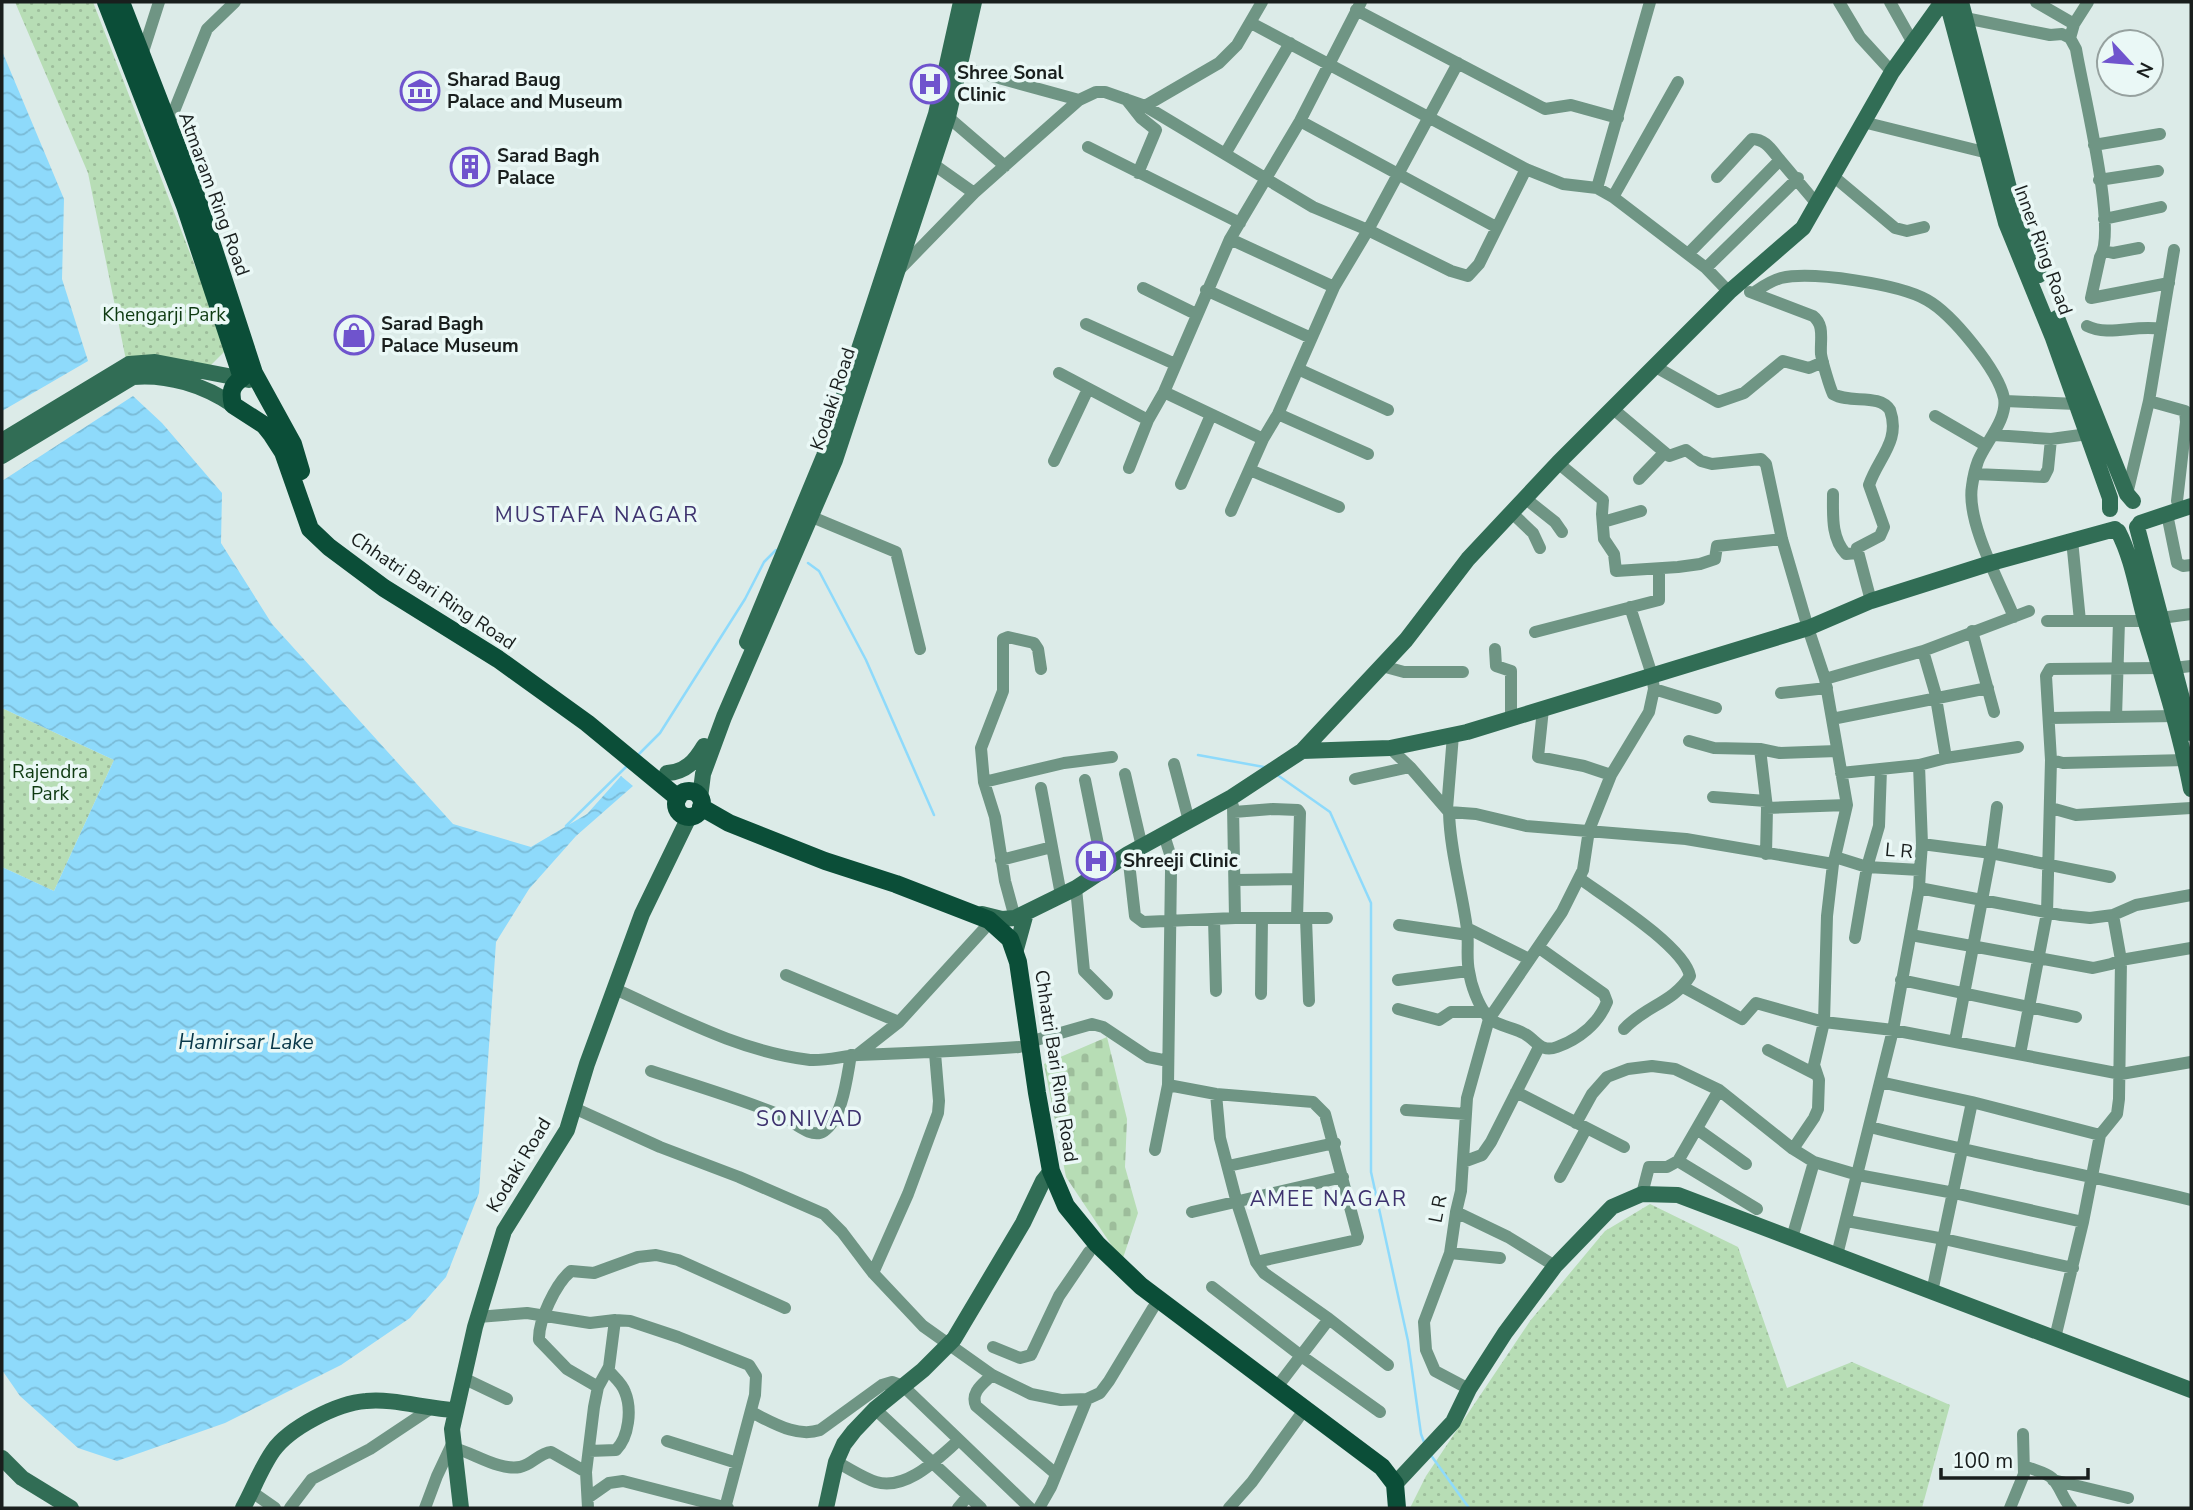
<svg xmlns="http://www.w3.org/2000/svg" width="2193" height="1510" viewBox="0 0 2193 1510" font-family="'Nunito Sans',sans-serif">
<defs>
<pattern id="grass-dots" width="8" height="8" patternUnits="userSpaceOnUse" patternTransform="scale(1.75)"><rect width="8" height="8" fill="#b7ddb5"/><path d="M2 2h.1M6 6h.1" fill="none" stroke="#9dbd9b" stroke-width="1.8" stroke-linecap="round"/></pattern>
<pattern id="cemetery-stones" width="16" height="16" patternUnits="userSpaceOnUse" patternTransform="scale(1.75)"><rect width="16" height="16" fill="#b7ddb5"/><path d="M2 7V4a2 2 0 0 1 4 0v3zM10 15v-3a2 2 0 0 1 4 0v3z" fill="#9dbd9b"/></pattern>
<pattern id="water-waves" width="16" height="10" patternUnits="userSpaceOnUse" patternTransform="scale(1.75)"><rect width="16" height="10" fill="#8edafb"/><path d="M0 5q4-4 8 0t8 0" fill="none" stroke="#7abbd7"/></pattern>
</defs>
<rect width="100%" height="100%" fill="#dcebe8"/>
<path fill="url(#grass-dots)" d="M15 2H93L227 349 207 369 126 360 88 173Z
M2 708 114 760 54 891 2 867Z
M1650 1204 1738 1247 1787 1388 1852 1362 1950 1405 1922 1508H1410L1426 1476 1530 1321 1605 1231Z"/>
<path fill="url(#cemetery-stones)" d="M1107 1037 1127 1119 1125 1167 1138 1213 1122 1261 1066 1177 1044 1064Z"/>
<path fill="url(#water-waves)" d="M2 51 64 199 62 279 88 361 2 411Z
M133 396 162 423 222 493 221 543 272 624 453 824 531 847 587 814 621 776 633 786 576 836 529 889 496 942 479 1193 446 1277 410 1318 341 1365 225 1423 117 1461 78 1448 20 1396 2 1370V867L54 891 114 760 2 708V481Z"/>
<g fill="none" stroke-linecap="round" stroke-linejoin="round">
<path stroke="#8edafb" stroke-width="2.5" d="M808 563 819 571 866 660 934 815
M638 755 660 733 745 599 764 562 776 550
M1198 755 1264 767
M1276 774 1330 812 1371 903V1172L1408 1341 1421 1434 1424 1442
M566 826 629 764
M1430 1454 1469 1508"/>
<path stroke="#6f9584" stroke-width="12" d="M1839 2 1860 37 1892 72
M1890 2 1913 43
M2036 2 2074 24 2070 38 2076 49C2082 87 2118 230 2100 257L2091 298 2169 283
M1356 10 1545 109 1571 105 1618 118
M1965 18 2050 35 2062 34 2070 38
M1251 23 1526 169 1563 184 1597 188 1613 197 1706 268 1729 292
M2074 24 2088 2
M142 55 159 2
M959 67 1079 100 1096 92H1105L1145 106 1313 207 1368 230 1451 271 1468 276 1479 264 1526 169
M1126 99 1141 118 1156 130 1138 173
M1145 106 1219 63 1237 45 1262 2
M948 117 1005 166
M1300 121 1496 227
M1863 122 1988 153
M168 126 207 29 235 2
M2094 145 2160 134
M1088 147 1240 223
M1225 154 1290 43
M933 164 974 193
M1833 176 1895 228 1907 231 1924 227
M1717 177 1752 139C1766 139 1772 151 1780 160
M2099 180 2158 171
M1597 188 1650 2
M1613 197 1678 82
M2104 219 2161 207
M1230 239 1334 287
M2104 251 2113 253 2139 248
M1688 254 1780 160 1817 204
M1706 268 1798 178
M899 270 974 193 1079 100
M1143 288 1196 314
M1206 290 1311 338
M1750 292 1813 316C1825 325 1820 340 1821 354 1822 361 1830 388 1833 394 1850 404 1879 393 1890 410 1901 441 1878 458 1869 485L1884 527 1880 536 1857 548 1871 601
M1753 293C1762 287 1770 281 1781 278 1812 271 1899 284 1927 300 1952 314 1998 370 2004 398 2008 419 1985 443 1978 461 1975 469 1973 478 1972 486 1966 522 2000 583 2014 617
M1086 324 1175 364
M2087 326C2109 337 2136 324 2161 329
M1654 366 1718 402 1744 393 1783 361 1809 368 1823 362
M1298 369 1388 410
M1059 373 1148 420 1164 392 1230 239 1300 121 1361 2
M1164 392 1263 439 1278 414 1334 287 1368 230 1458 63
M2005 401 2077 404
M2149 401 2185 411 2186 422 2177 501
M1612 408 1669 456 1686 450 1701 461 1712 464 1761 459 1766 464 1782 539 1808 628 1825 679 1847 805 1835 857
M1278 414 1368 454
M1935 416 1985 445
M1994 435 2051 439 2088 434
M1054 461 1088 389
M1558 463 1603 500 1602 514 1604 539 1614 554 1616 571 1678 567 1700 564 1715 559 1717 546 1782 539
M1129 468 1148 420
M1250 470 1339 507
M1975 474 2044 477 2048 469 2051 439
M1639 479 1664 453
M1181 484 1211 415
M1833 494C1833 515 1831 538 1846 554L1857 553
M2127 494 2149 401 2174 250
M1526 499 1555 522 1562 532
M1231 511 1263 439
M1512 513 1533 533 1540 548
M2167 514 2177 563 2183 566 2191 565
M812 517 896 552 920 649
M1603 522 1641 511
M2072 540 2080 621
M2161 618 2191 614
M2047 621H2146
M1972 631 1994 712
M1535 632 1659 600V569
M1495 649 1496 666 1511 671V718
M1923 651 1935 692 1946 758
M1382 666 1404 672H1463
M2174 668 2191 666
M1825 679 1923 651 2029 611
M1654 689 1716 708
M1781 693 1827 688
M1543 709 1538 757 1584 766 1611 775
M2116 717 2119 621
M2049 718 2176 716
M1832 719 1988 688
M1689 741 1714 748 1760 749 1780 753 1837 751
M1390 748 1410 767 1449 812 1476 814 1526 826 1686 839 1833 864 1835 857 1867 867 1920 870 1919 888 2061 915 2090 918 2113 915 2136 905 2191 895
M1760 749 1767 808 1766 854
M2051 760 2063 763 2186 760
M1174 764 1189 821
M1919 765 1922 844 1920 870
M1841 773 1919 765 1946 758 2018 747
M1125 774 1142 847
M1355 779 1410 767
M1085 780 1103 869
M984 782 1064 763 1112 757
M1041 788 1061 895
M1713 797 1766 801
M1233 806 1235 918
M1767 808 1847 805
M2051 808 2076 815 2191 808
M1447 809 1453 735
M1234 812 1273 809 1298 810 1300 813 1297 918
M1449 812C1450 852 1462 890 1467 929 1469 943 1466 958 1469 971 1471 986 1478 1004 1487 1016 1495 1026 1514 1027 1525 1034 1537 1041 1541 1053 1557 1047 1579 1039 1598 1024 1607 1002L1604 994 1538 947
M1922 844 1991 853 2110 877
M1128 854 1135 916 1143 922 1235 918H1327
M1001 860 1052 847
M1579 878C1605 897 1684 946 1690 976 1673 1003 1645 1006 1624 1029
M1235 880 1298 879
M1076 888 1084 971 1107 994
M1015 918 1005 881 995 817 984 782 981 748 1003 691V639L1008 637 1034 643 1038 649 1041 669
M1306 918 1309 1001
M1214 919 1216 991
M1399 925 1468 935
M1467 928 1529 959
M1911 935 2093 968 2111 964 2121 960 2191 948
M1855 938 1867 867 1879 826 1881 769
M786 975 899 1022
M1398 980 1468 971
M1901 980 2076 1017
M1683 987 1742 1019 1756 1003 1824 1022 1893 1030 2121 1074 2191 1062
M615 989C677 1017 741 1052 810 1060 826 1061 843 1056 858 1055 912 1053 965 1051 1019 1047
M1261 994 1262 918
M1398 1009 1439 1020 1451 1012H1485
M1955 1041 1991 853 1997 807
M1029 1042 1092 1024 1103 1027 1148 1057 1168 1061
M1768 1050 1817 1075
M2020 1054 2047 913 2051 760 2046 676 2050 669 2161 668
M857 1055 899 1022 984 929
M651 1071C694 1085 738 1098 780 1115 792 1120 811 1140 824 1131 843 1118 847 1076 851 1055
M1880 1082 1972 1102 2100 1135
M1168 1085 1216 1094 1313 1102 1325 1114 1358 1237 1357 1240 1256 1262
M1516 1092 1624 1147
M1216 1094 1220 1138 1237 1203 1256 1262 1264 1273 1329 1319 1277 1387
M574 1108 660 1147 739 1177 824 1214 842 1232 873 1273 923 1326 992 1375 1031 1394 1061 1400 1087 1399 1100 1393 1109 1381 1153 1308
M1406 1110 1466 1114
M1576 1123 1592 1094 1607 1077 1628 1069 1652 1066 1675 1069 1719 1090 1793 1149 1814 1162 1858 1175 1954 1193 2083 1222
M1870 1127C1976 1154 2084 1174 2191 1200
M1697 1129 1746 1164
M1793 1149 1814 1118 1818 1109 1819 1080 1814 1065 1824 1022 1827 916 1833 864
M1155 1150 1168 1085 1171 871 1170 854 1164 835
M1678 1161 1757 1209
M1463 1162 1482 1155 1491 1142 1539 1047
M1228 1166 1335 1143
M1560 1177 1586 1129
M1642 1194 1649 1167H1667L1678 1161 1719 1090
M1192 1212 1343 1177
M1456 1212 1508 1237 1555 1266
M1847 1221 1944 1239 2073 1268
M1792 1238 1814 1162
M1450 1253 1500 1258
M1837 1255 1893 1030 1919 888
M873 1273 908 1194 938 1113 939 1101 935 1053
M1212 1287 1300 1355 1380 1412
M1932 1292 1972 1102
M478 1317 527 1313 590 1323 615 1320 630 1321 678 1337 749 1365 756 1376 755 1395 725 1508
M1329 1319 1388 1365
M2055 1338 2083 1222 2100 1135 2117 1114 2119 1099 2121 960 2113 915
M993 1347 1020 1358 1031 1355 1059 1296 1089 1252
M992 1375C983 1384 970 1392 976 1406L1056 1474
M463 1378 507 1399
M598 1387 567 1369 539 1340C538 1321 556 1283 571 1271L594 1273 638 1257 656 1255 678 1260 785 1308
M1469 1389 1435 1371 1426 1350 1424 1322 1450 1253 1456 1212 1461 1191 1467 1098 1489 1019 1562 912 1583 870 1589 830 1611 775 1649 712 1654 689 1652 675 1630 607
M875 1409 981 1508
M751 1412C772 1422 796 1438 820 1430L882 1385 892 1382 903 1386 1030 1508
M667 1441 737 1463
M454 1448C474 1453 499 1471 520 1467 532 1465 539 1453 551 1452L586 1472
M589 1451 616 1450C629 1437 632 1409 625 1392 622 1383 614 1377 608 1370
M836 1462C849 1468 863 1478 876 1482 907 1491 938 1458 959 1440
M2025 1466C2033 1470 2045 1472 2052 1478 2060 1486 2063 1499 2071 1508
M2053 1480 2128 1498
M252 1492 275 1508
M589 1497 609 1483 623 1481 728 1508
M290 1508 312 1479 370 1449 430 1409
M425 1508 437 1476 453 1442
M588 1508 586 1472 594 1407 598 1387 609 1367 615 1320
M958 1508 968 1496
M1039 1508 1051 1487 1087 1399
M1229 1508 1252 1482 1299 1417
M2010 1508 2024 1474 2023 1434"/>
<path stroke="#316d55" stroke-width="16" d="M1947 2 2006 223 2053 338 2110 498V509
M1961 2 2017 219 2039 275
M2057 318 2127 494 2133 501
M2 441 129 364 155 362 249 380
M2 456 133 377C168 374 204 385 233 405
M2140 523 2191 506
M2137 527 2191 733
M2118 531C2133 560 2137 592 2146 623 2163 678 2180 732 2191 789
M747 642 824 456 936 114 961 2
M1302 751 1390 748 1467 732 1808 628 1871 601 1991 563 2115 529
M667 773C686 772 695 761 704 746
M700 798 703 774 724 717 835 460 948 117 974 2
M982 914 1002 919 1015 918 1076 888 1128 854 1232 797 1302 751 1406 640 1468 559 1558 463 1729 292 1803 228 1892 72 1942 2
M1015 953 1026 913
M2 1458 22 1478 71 1508
M1395 1484 1453 1422 1469 1389 1505 1333 1555 1266 1612 1207 1642 1194 1678 1195 2191 1390
M243 1508C253 1490 261 1468 273 1451 289 1428 337 1403 366 1401 393 1398 427 1409 456 1410
M461 1508 452 1429 475 1327 504 1231 567 1130 587 1064 642 914 689 817
M826 1508 836 1462 844 1444 854 1431 875 1409 923 1370 954 1339 1023 1223 1043 1181 1051 1171"/>
<path stroke="#0b4e38" stroke-width="18" d="M106 2 185 206 242 378C231 386 230 392 233 405L264 425 272 435 283 452 310 529 329 547 384 588 498 659 587 723 678 798
M121 2 198 201 254 373 293 444 301 471
M676 804a13 13 0 1 1 26 0a13 13 0 1 1-26 0Z
M701 807 729 823 825 861 896 884 989 920 1010 939 1018 962 1037 1093 1051 1171 1066 1206 1097 1244 1141 1286 1382 1467 1395 1484 1397 1508"/>
</g>
<defs>
<symbol id="hospital-ring" viewBox="-11 -11 22 22"><circle r="9.5" fill="#eaf8f6" stroke="#6f54cd" stroke-width="1.5"/><path d="M-5-5h3v3.5h4V-5h3V5h-3V1.5h-4V5h-3Z" fill="#6f54cd"/></symbol>
<symbol id="museum-ring" viewBox="-11 -11 22 22"><circle r="9.5" fill="#eaf8f6" stroke="#6f54cd" stroke-width="1.5"/><path d="M0-6L6-3V-2H-6V-3ZM-5-1h2V3h-2ZM-1-1h2V3h-2ZM3-1h2V3H3ZM-6 4H6V6H-6Z" fill="#6f54cd"/></symbol>
<symbol id="building-ring" viewBox="-11 -11 22 22"><circle r="9.5" fill="#eaf8f6" stroke="#6f54cd" stroke-width="1.5"/><path d="M-4-6H4V6H1V3H-1V6H-4ZM-2.5-4.3h1.7v1.8h-1.7ZM.8-4.3h1.7v1.8H.8ZM-2.5-1h1.7V.8h-1.7ZM.8-1h1.7V.8H.8Z" fill="#6f54cd"/></symbol>
<symbol id="shop-ring" viewBox="-11 -11 22 22"><circle r="9.5" fill="#eaf8f6" stroke="#6f54cd" stroke-width="1.5"/><path d="M-5-2.5h2.3a2.7 3.5 0 0 1 5.4 0H5L5.5 6h-11ZM-1.5-2.5h3a1.5 2.3 0 0 0-3 0Z" fill="#6f54cd"/></symbol>
</defs>
<g fill-rule="evenodd">
<use href="#hospital-ring" x="908" y="62" width="44" height="44"/>
<use href="#museum-ring" x="398" y="69" width="44" height="44"/>
<use href="#building-ring" x="448" y="145" width="44" height="44"/>
<use href="#shop-ring" x="332" y="313" width="44" height="44"/>
<use href="#hospital-ring" x="1074" y="839" width="44" height="44"/>
</g>
<g text-anchor="middle" dominant-baseline="central" stroke-width="7" stroke-linejoin="round" paint-order="stroke">
<g font-size="19" font-weight="bold" fill="#191e1d" stroke="#eaf8f6" text-anchor="start">
<text x="957" y="73">Shree Sonal<tspan x="957" dy="22">Clinic</tspan></text>
<text x="447" y="80">Sharad Baug<tspan x="447" dy="22">Palace and Museum</tspan></text>
<text x="497" y="156">Sarad Bagh<tspan x="497" dy="22">Palace</tspan></text>
<text x="381" y="324">Sarad Bagh<tspan x="381" dy="22">Palace Museum</tspan></text>
<text x="1123" y="861">Shreeji Clinic</text>
</g>
<g font-size="19" fill="#191e1d" stroke="#eaf8f6">
<text transform="translate(214 194) rotate(70)">Atmaram Ring Road</text>
<text transform="translate(2043 250) rotate(70)">Inner Ring Road</text>
<text transform="translate(833 399) rotate(-72)">Kodaki Road</text>
<text transform="translate(433 591) rotate(34)">Chhatri Bari Ring Road</text>
<text transform="translate(1899 851) rotate(5)">L R</text>
<text transform="translate(1056 1066) rotate(81)">Chhatri Bari Ring Road</text>
<text transform="translate(519 1165) rotate(-59)">Kodaki Road</text>
<text transform="translate(1438 1209) rotate(-79)">L R</text>
</g>
<g font-size="19" fill="#0e3a11" stroke="#eaf8f6">
<text x="164" y="315">Khengarji Park</text>
<text x="50" y="772">Rajendra<tspan x="50" dy="22">Park</tspan></text>
</g>
<g font-size="21" letter-spacing="2" fill="#3e336f" stroke="#eaf8f6">
<text x="597" y="515">MUSTAFA NAGAR</text>
<text x="810" y="1119">SONIVAD</text>
<text x="1329" y="1199">AMEE NAGAR</text>
</g>
<g font-size="21" font-style="italic" fill="#093849" stroke="#eaf8f6">
<text x="246" y="1042">Hamirsar Lake</text>
</g>
</g>
<rect width="2193" height="1510" fill="none" stroke="#191e1d" stroke-width="7"/>
<g transform="translate(2130 63) rotate(116)"><circle r="33" fill="#eaf8f6" stroke="#96a19f" stroke-width="2"/>
<path d="M0-5L12 26L0 18L-12 26Z" fill="#6f54cd"/>
<text y="-10" font-size="19" font-weight="bold" text-anchor="middle" fill="#191e1d">N</text>
</g>
<path d="M1941 1468v10h147v-10" fill="none" stroke="#191e1d" stroke-width="3.5"/>
<text x="1952" y="1468" font-size="21" fill="#191e1d" stroke="#eaf8f6" stroke-width="5" paint-order="stroke">100 m</text>
</svg>
